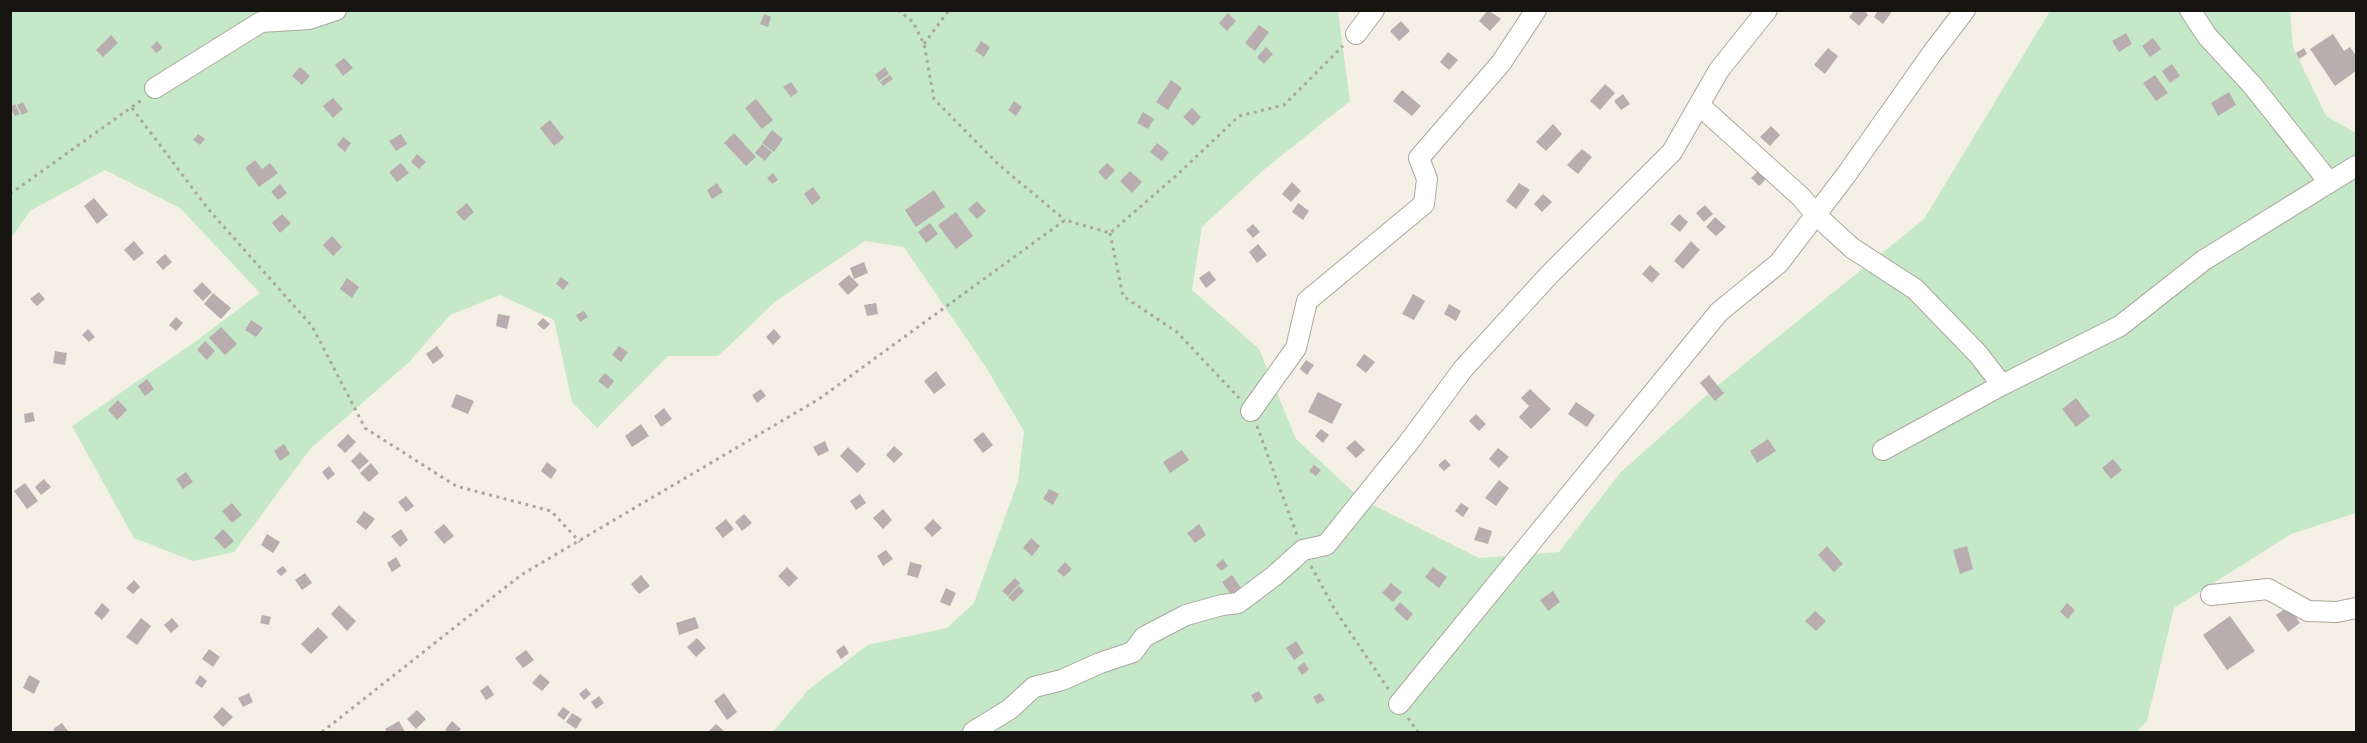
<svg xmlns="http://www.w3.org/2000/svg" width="2367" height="743" viewBox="0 0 2367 743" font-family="'Fira Sans Condensed',sans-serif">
<rect width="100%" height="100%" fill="#f4f0e5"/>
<path fill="#c5e8c9" d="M11 11H1338L1350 101 1261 172 1202 227 1192 290 1259 349 1296 439 1361 499 1479 558 1559 552 1620 473 1716 387 1924 219 2050 11H2290L2293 47 2326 116 2356 133V513L2291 534 2174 608 2147 721 2137 732H773L808 690 868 645 947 628 974 603 1018 481 1024 431 987 369 904 247 865 241 776 301 718 356H668L597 428 572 402 554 320 500 295 450 315 409 362 310 449 234 552 193 561 134 538 72 426 192 344 260 293 180 208 105 170 30 211 11 238Z"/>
<path fill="#b9adb0" d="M1488 10 1501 19 1490 31 1479 21Z
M1855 10H1864L1868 15 1859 26 1849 17Z
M1878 10H1893L1883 24 1874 17Z
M1228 13 1236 21 1227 31 1219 23Z
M764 14 771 17 768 27 760 24Z
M1401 21 1410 31 1399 41 1390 31Z
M1259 25 1269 32 1255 51 1245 43Z
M2126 33 2132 44 2119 52 2112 41Z
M2333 34 2344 51 2350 47 2356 56V71L2335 86 2310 49Z
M111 35 118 43 103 57 96 50Z
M2153 38 2161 49 2150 57 2142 46Z
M157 41 163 48 156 53 151 47Z
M981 41 990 47 984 57 975 51Z
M1266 47 1273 54 1264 64 1257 57Z
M1828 48 1838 56 1825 74 1814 65Z
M2304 48 2307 54 2299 59 2296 53Z
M1448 52 1458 60 1449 70 1440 62Z
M344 58 353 68 343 76 335 65Z
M2172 64 2180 76 2170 83 2162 71Z
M300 67 310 76 302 85 292 76Z
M885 67 889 74 879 81 875 75Z
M890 75 893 79 883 86 880 82Z
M2155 75 2168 93 2156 101 2143 83Z
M1171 80 1182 88 1168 110 1156 102Z
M791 82 798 92 791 97 783 87Z
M1605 84 1615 93 1600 110 1590 101Z
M1402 90 1421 106 1412 116 1393 101Z
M2229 92 2236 105 2218 116 2211 103Z
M1623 94 1630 104 1621 110 1614 101Z
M333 98 343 109 333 118 323 106Z
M756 99 773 120 762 129 745 108Z
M1014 101 1022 107 1016 116 1008 110Z
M23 102 28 112 22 115 17 105Z
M15 104 20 114 15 116 10 107Z
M1192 108 1201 117 1193 126 1183 117Z
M1143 112 1154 119 1148 129 1137 123Z
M550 120 564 138 554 146 540 128Z
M1553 124 1562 134 1546 151 1536 142Z
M1771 126 1780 135 1770 146 1760 137Z
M772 130 783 139 774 152 762 143Z
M734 133 756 157 746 166 724 143Z
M198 134 205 139 200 145 193 140Z
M401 134 407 144 396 151 389 141Z
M343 137 351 143 345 152 337 145Z
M1157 143 1169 152 1162 161 1150 152Z
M762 144 772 152 765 161 755 153Z
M1582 149 1592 157 1578 174 1567 165Z
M417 154 426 162 419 169 411 162Z
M255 160 262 169 270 163 278 173 259 187 245 168Z
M401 163 409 173 397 182 389 172Z
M1107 163 1115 170 1106 180 1098 172Z
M1760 169 1768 177 1759 186 1751 178Z
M1130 171 1142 182 1132 193 1120 181Z
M773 173 778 180 772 184 767 178Z
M1292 182 1301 191 1291 202 1282 194Z
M717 183 723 192 712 199 707 190Z
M1519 183 1530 190 1516 209 1506 201Z
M280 184 287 193 278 200 271 192Z
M813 187 821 198 812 205 804 194Z
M934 190 945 207 916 227 905 210Z
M1543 194 1552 202 1542 212 1534 204Z
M94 198 108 215 97 224 84 206Z
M977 201 986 211 977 219 968 209Z
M467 203 474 212 464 221 456 212Z
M1298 203 1309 211 1303 220 1292 212Z
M1705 205 1713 214 1704 222 1696 213Z
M956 212 973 236 956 249 938 225Z
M282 214 291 223 280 233 272 223Z
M1679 214 1688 222 1680 232 1670 224Z
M1715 217 1726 227 1716 236 1706 227Z
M930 223 938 234 926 243 918 232Z
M1253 224 1260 232 1253 238 1246 230Z
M332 236 342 247 333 256 323 245Z
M134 241 144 253 134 261 124 250Z
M1691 241 1700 250 1683 269 1674 261Z
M1258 244 1267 255 1257 263 1249 252Z
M165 254 172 262 163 270 156 262Z
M864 262 868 273 854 279 850 268Z
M1650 265 1660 274 1652 283 1642 274Z
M1209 271 1216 280 1206 288 1199 278Z
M849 275 859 285 848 295 838 284Z
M561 277 569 283 563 290 556 284Z
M347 278 359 287 352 298 340 289Z
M202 282 212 292 203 301 193 291Z
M39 292 45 299 37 306 30 299Z
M213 293 231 308 221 319 204 304Z
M1413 294 1425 301 1414 320 1402 314Z
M876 303 878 314 867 316 864 305Z
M1449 304 1461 311 1456 321 1444 314Z
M584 311 588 317 580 322 576 315Z
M498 314 510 316 507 329 496 326Z
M176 317 183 323 176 331 169 325Z
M543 318 550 324 544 330 537 324Z
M251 320 263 328 256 337 245 330Z
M221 327 237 344 225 355 209 338Z
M88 329 95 337 89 342 82 335Z
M774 329 781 337 773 345 766 337Z
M205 341 215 351 207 360 197 350Z
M437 346 444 356 433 364 426 354Z
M619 346 628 352 621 362 612 355Z
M55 351 67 353 65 365 53 363Z
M1364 354 1375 362 1366 373 1356 365Z
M1306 360 1314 365 1307 375 1300 369Z
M936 371 946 385 934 394 924 381Z
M605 373 614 381 608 389 598 381Z
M1709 375 1724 393 1715 401 1700 383Z
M147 379 154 389 145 396 138 386Z
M761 389 766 396 757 403 752 395Z
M1530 389 1551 409 1531 429 1519 417 1529 406 1521 398Z
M1318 392 1342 404 1332 424 1308 412Z
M456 394 474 401 468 414 451 407Z
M2076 398 2090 416 2076 427 2062 409Z
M118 400 127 410 117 420 108 410Z
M1576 402 1595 415 1587 427 1568 414Z
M664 408 672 419 661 427 654 416Z
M33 412 35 421 25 423 24 414Z
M1476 414 1486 424 1479 431 1469 421Z
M641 424 649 436 632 447 625 436Z
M1321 429 1329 435 1323 443 1315 436Z
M983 432 993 445 983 453 973 440Z
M348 434 356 442 345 453 337 445Z
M1768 439 1776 451 1757 463 1750 451Z
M1355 440 1365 450 1356 458 1346 448Z
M825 441 829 451 818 456 813 447Z
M284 444 290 454 280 461 274 451Z
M894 446 903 454 894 463 886 455Z
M848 447 866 464 857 473 840 456Z
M1498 448 1509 457 1499 468 1489 459Z
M1182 450 1189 460 1170 473 1163 462Z
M360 452 369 461 359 470 351 461Z
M1445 459 1451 465 1444 471 1438 465Z
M2113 459 2122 470 2111 479 2102 468Z
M547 462 557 470 551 479 541 471Z
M371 463 379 473 369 482 360 473Z
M1314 465 1321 470 1316 476 1309 471Z
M329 466 335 474 328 480 322 472Z
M186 472 193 482 183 489 176 479Z
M44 479 51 487 41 495 35 487Z
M1499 480 1509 488 1496 506 1485 498Z
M25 483 38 501 27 509 14 491Z
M1049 489 1059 494 1053 505 1043 499Z
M860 494 866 503 856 510 850 501Z
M406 496 414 506 406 512 398 502Z
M232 503 242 515 232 523 222 511Z
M1461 503 1469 508 1463 517 1455 511Z
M883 509 892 520 883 529 873 518Z
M364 511 375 519 366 530 356 522Z
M744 514 752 523 742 531 735 522Z
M726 519 734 529 723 538 715 528Z
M933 519 942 528 932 537 924 528Z
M444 524 454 536 444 544 434 532Z
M1199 524 1206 535 1195 543 1187 533Z
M1479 527 1492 531 1488 544 1474 540Z
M223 529 234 541 225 549 214 538Z
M401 529 408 540 400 547 391 536Z
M267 534 280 542 273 553 261 545Z
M1031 538 1040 546 1032 556 1023 548Z
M1827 546 1843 564 1834 572 1818 555Z
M1967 546 1973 569 1960 574 1953 550Z
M886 550 893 559 883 566 877 556Z
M396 557 401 566 392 572 387 563Z
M1223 559 1228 566 1221 571 1216 565Z
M910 562 922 565 918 578 907 575Z
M1065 562 1072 569 1064 577 1057 571Z
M283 566 287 571 281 576 276 571Z
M787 567 798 578 789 587 778 576Z
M1433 567 1447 577 1439 588 1425 577Z
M305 573 312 583 302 590 295 580Z
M641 575 650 586 639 594 631 584Z
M1232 575 1244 592 1234 599 1222 582Z
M1015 578 1020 583 1008 596 1002 591Z
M134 580 140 587 133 594 126 588Z
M1391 583 1402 592 1393 602 1382 593Z
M1019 586 1024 591 1013 602 1008 597Z
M946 588 956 593 950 606 940 602Z
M1553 591 1560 602 1548 611 1540 600Z
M1400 602 1413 614 1407 621 1394 609Z
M102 603 110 610 102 620 94 613Z
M2067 603 2075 610 2068 619 2060 612Z
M339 605 356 621 347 631 331 614Z
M2289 606 2300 623 2288 632 2276 615Z
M1815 611 1826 621 1816 631 1805 621Z
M262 615 271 617 269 625 260 623Z
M2230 616 2255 651 2227 670 2203 635Z
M695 617 699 628 679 635 676 623Z
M141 618 151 626 137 645 126 637Z
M172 618 179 626 171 633 164 625Z
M318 627 328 637 311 654 301 644Z
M697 638 706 648 696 657 687 647Z
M1296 641 1304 653 1294 660 1286 648Z
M844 645 849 653 841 659 836 651Z
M209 649 220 657 213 667 202 659Z
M526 650 534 660 523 668 515 658Z
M1304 662 1309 669 1302 675 1297 668Z
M540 674 550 682 542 691 532 683Z
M29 675 40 681 34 694 23 688Z
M200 675 207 681 202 688 195 683Z
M488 685 494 695 486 700 480 691Z
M586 688 591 694 584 700 579 694Z
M1259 691 1263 698 1255 703 1251 695Z
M249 693 253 702 243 707 238 698Z
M724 693 737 712 727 720 714 701Z
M1320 693 1325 700 1317 704 1313 697Z
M599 696 604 703 596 709 591 702Z
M222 707 233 717 223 727 213 717Z
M563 707 570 712 564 720 557 715Z
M417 710 426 719 416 729 407 719Z
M572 713 582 719 576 729 566 722Z
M399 721 405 732H387L385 729Z
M452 721 461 729 458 732H448L445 730Z
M62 723 68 731 55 732 53 729Z
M716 724 725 732H708Z"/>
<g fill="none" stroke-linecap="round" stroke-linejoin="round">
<defs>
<path id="street" d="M2190 10 2207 36 2253 86 2329 182
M1356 34 1374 10
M155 88 261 22 309 19 336 10
M1699 105 1801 197 1816 215 1852 248 1915 289 1978 354 2002 385
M1251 411 1296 348 1307 301 1424 204 1427 179 1419 158 1501 63 1536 10
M1883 450 2002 385 2120 326 2204 260 2356 166
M2211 595 2268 589 2308 611 2337 612 2356 608
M1399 704 1719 312 1779 263 1846 175 1933 52 1965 10
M973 732 1010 709 1034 687 1062 680 1100 663 1133 652 1144 637 1186 615 1222 605 1238 603 1274 576 1303 550 1326 545 1409 442 1463 369 1549 275 1672 152 1719 70 1767 10"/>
</defs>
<use href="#street" stroke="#aaa79d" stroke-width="22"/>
<path stroke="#aaa79e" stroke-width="3" stroke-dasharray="3 4.5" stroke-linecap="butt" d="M898 10 913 22 924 44 934 99 999 165 1065 220
M924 44 949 10
M132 108 209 210 312 326 365 428 456 486 551 511 580 542
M10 194 143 99
M1110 233 1123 296 1177 332 1239 398
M1257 426 1297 535
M1311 566 1335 610 1389 690
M1408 718 1418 732
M322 732 521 575 819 399 1065 220 1110 233 1177 175 1239 116 1284 105 1343 46"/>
<use href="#street" stroke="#fff" stroke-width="20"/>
</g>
<rect width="2367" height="743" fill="none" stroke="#161511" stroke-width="24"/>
</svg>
